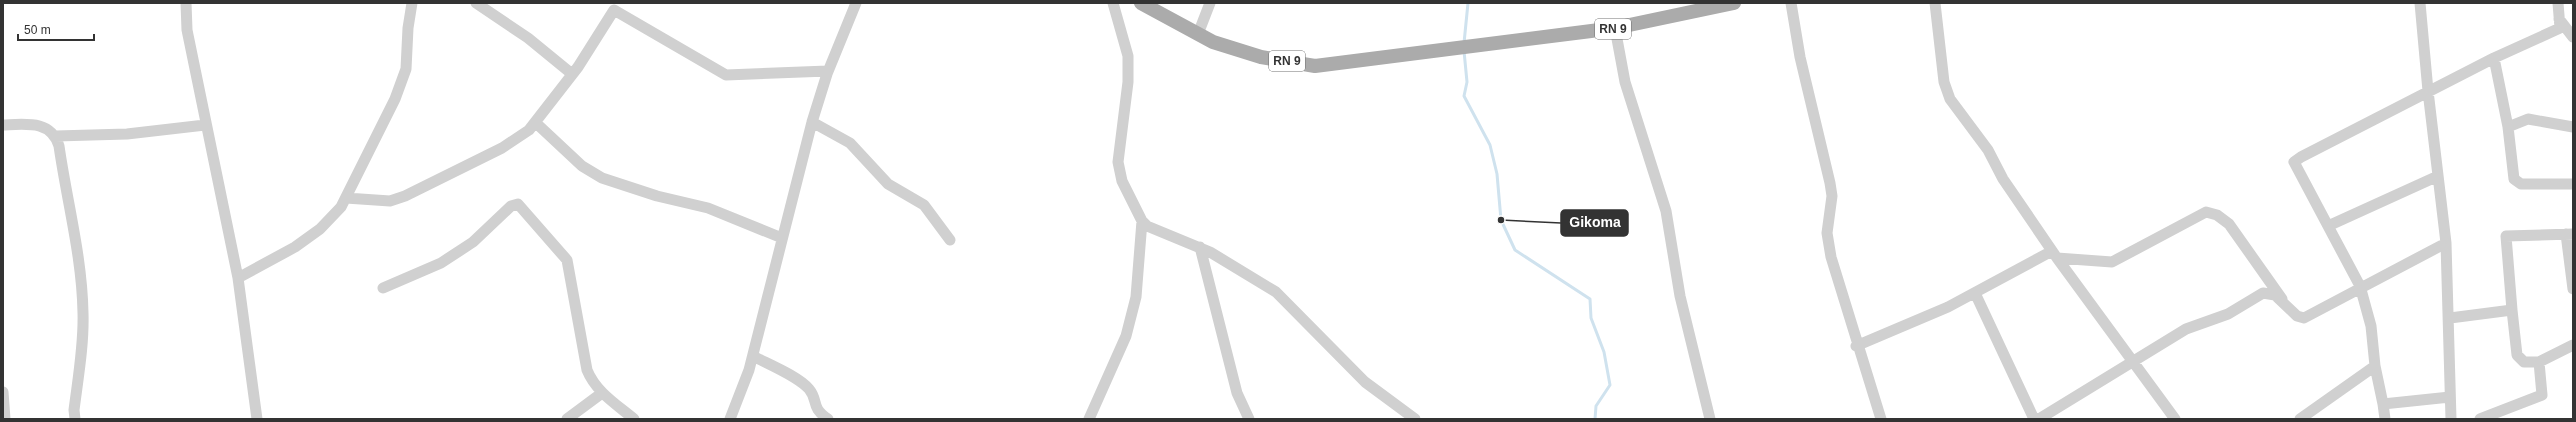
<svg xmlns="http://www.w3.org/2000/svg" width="2576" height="422" viewBox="0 0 2576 422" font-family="Helvetica,sans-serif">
<rect width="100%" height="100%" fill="#fff"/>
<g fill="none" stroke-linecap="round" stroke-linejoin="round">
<path stroke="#cfe2ee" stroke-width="3" d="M1464 43 1468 3
M1464 51 1467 82 1464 96 1490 145 1497 174 1501 220 1515 250 1590 299 1591 318 1604 352 1610 385 1596 406 1595 419"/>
<path stroke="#d0d0d0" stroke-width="11" d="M186 3 187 30 238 278 257 419
M476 3 528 38 572 74
M1113 3 1128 56V82L1118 162 1122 181 1142 221 1147 226 1210 252 1276 292 1365 382 1415 419
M1791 3 1800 57 1830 183 1832 196 1827 233 1831 257 1881 419
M1935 3 1944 82 1950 99 1988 150 2003 179 2057 258 2175 419
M2420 3 2428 91 2446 243 2451 419
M2559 19 2573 37
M1615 28 1625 82 1666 211 1680 296 1710 419
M1198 34 1210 3
M2494 58 2560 28 2558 3
M812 122 850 143 888 184 924 205 950 240
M536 123 582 166 602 178 657 196 708 208 782 238
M3 125C26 124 51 120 59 146 67 202 82 256 83 313 84 345 78 378 74 410L75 419
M2508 127 2528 119 2573 127
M56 136 127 134 205 125
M346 198 390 201 405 196 502 148 529 130 578 67 614 10 726 75 828 71
M2328 226 2294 162 2301 157 2494 58 2508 127 2514 179 2521 184H2573
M2566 234 2573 289
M1200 247 1237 393 1249 419
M2057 258 2112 262 2206 212 2217 215 2229 224 2282 299
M238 278 295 247 320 229 341 207 395 99 406 69 408 28 412 3
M383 288 441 263 473 242 511 206 518 204 567 260 587 370C596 392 616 404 634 419
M1975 293 2034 419
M2512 310 2517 355 2524 362H2539
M2450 318 2512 310 2506 236 2573 234
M1856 346 1948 307 2052 251
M753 356C768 364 798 376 809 389 819 401 810 407 828 419
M2375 366 2371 326 2360 286 2328 226 2438 176
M3 392 5 419
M2383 404 2385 419
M567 419 602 393
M730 419 749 370 812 122 827 74 856 3
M1089 419 1126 336 1136 297 1142 221
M2039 419 2186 329 2228 314 2263 293 2275 295 2297 316 2304 318 2446 243
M2300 419 2375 366 2383 404 2450 397
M2480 419 2542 395 2539 362 2573 345"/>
<path stroke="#ababab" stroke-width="14" d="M1141 3 1213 42 1261 57 1315 66 1615 28 1734 3"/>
</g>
<g text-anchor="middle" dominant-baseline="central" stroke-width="4" stroke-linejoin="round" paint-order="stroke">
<g fill="#fff" stroke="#707070" stroke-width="1">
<rect x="1595" y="19" width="36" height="20" rx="3"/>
<rect x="1269" y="51" width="36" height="20" rx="3"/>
</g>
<g font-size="12" font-weight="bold" fill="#333">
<text x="1613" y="29">RN 9</text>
<text x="1287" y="61">RN 9</text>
</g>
</g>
<path fill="none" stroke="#333" stroke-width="1.5" d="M1501 220L1561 223"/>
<circle fill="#333" stroke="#fff" stroke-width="1.5" cx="1501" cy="220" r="4"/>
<rect fill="#333" stroke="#333" stroke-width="1.5" x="1561" y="210" width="67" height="26" rx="4"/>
<g font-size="14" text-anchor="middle" font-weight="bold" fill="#fff">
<text x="1595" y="227">Gikoma</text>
</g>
<rect width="2576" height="422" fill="none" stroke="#333333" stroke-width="8"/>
<path d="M18 34v6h76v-6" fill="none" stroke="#333333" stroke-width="2"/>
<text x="24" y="34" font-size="12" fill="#333333" stroke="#ffffff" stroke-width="3" paint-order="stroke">50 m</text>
</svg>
